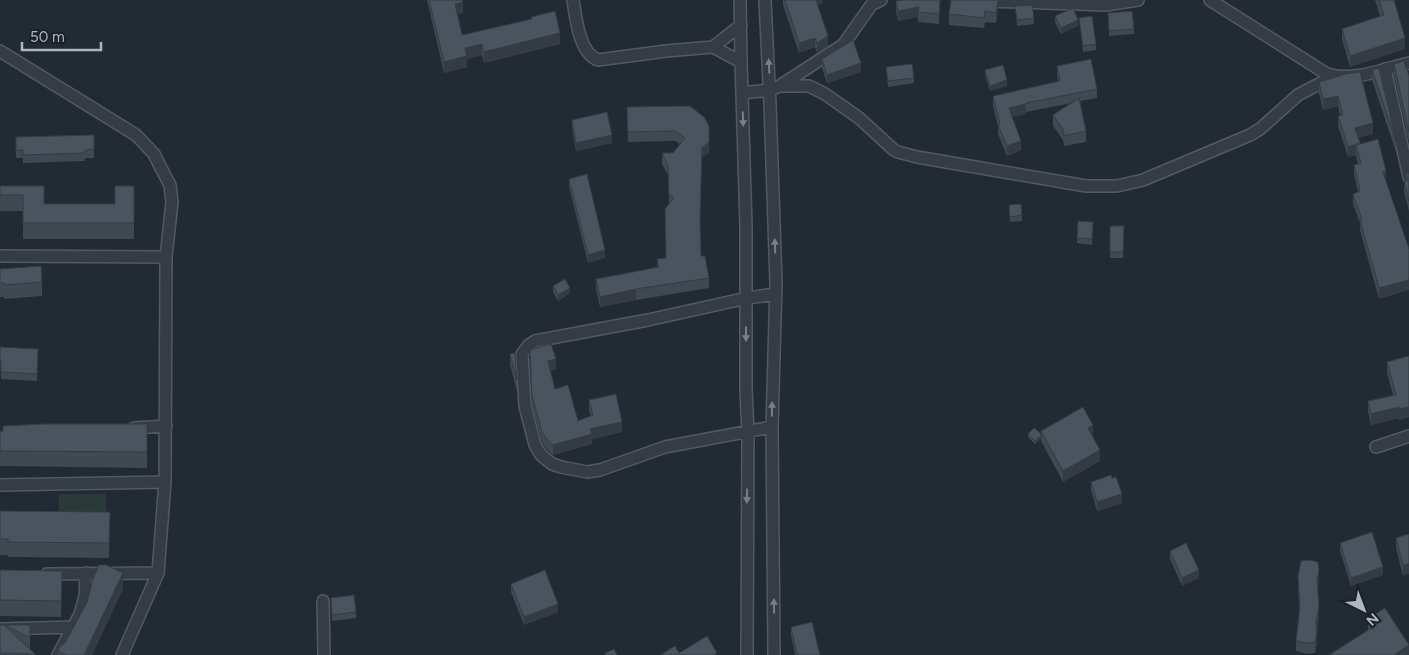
<svg xmlns="http://www.w3.org/2000/svg" width="1409" height="655" viewBox="0 0 1409 655" font-family="Figtree,sans-serif">
<rect width="100%" height="100%" fill="#222a33"/>
<path fill="#2a3a39" d="M59 494H106V520H59Z"/>
<g fill="none" stroke-linecap="round" stroke-linejoin="round">
<defs>
<path id="street" d="M573 0C576 18 579 53 598 60L666 51 713 47 741 62
M740 0 741 62 746 226V389L748 433 747 655
M765 0 770 104 776 283 772 427 774 655
M1210 0 1327 74C1353 82 1383 69 1409 63
M985 1 1106 5 1138 0
M713 47 741 25
M0 51 136 135 154 154 161 168 170 185 172 202 166 257 165 482 158 573 122 655
M1385 69 1409 177
M781 85 843 45 872 4 881 0
M742 93 770 90 780 86H809L825 94 859 118 894 150 898 152 917 157 1086 186H1117L1143 180 1250 135 1260 129 1298 95 1334 76
M0 256 166 257
M772 427 665 447 600 470 587 472 561 467 552 464 541 455 535 445 525 406 522 354 529 345 535 341 648 320 747 298 775 294
M134 428 166 426
M1376 447 1409 436
M0 485 165 482
M47 574 158 573
M323 601 324 655
M0 629 73 627
M58 655 80 614 85 596 86 573"/>
</defs>
<use href="#street" stroke="#525962" stroke-width="14"/>
<use href="#street" stroke="#353c44" stroke-width="11"/>
</g>
<path fill="#404852" d="M427 0H462L463 13 457 14 462 35 560 44 484 63 482 55 467 59V67L444 73Z
M783 0H823V3L817 5 828 46 817 53 815 47 799 53 783 5Z
M940 0 939 24 918 22V17L898 21 896 11V1Z
M1375 0H1394L1405 49 1350 67 1342 39V29L1380 16Z
M1015 6 1034 18V24L1017 26Z
M998 9 996 23 985 22 984 28 949 25V14Z
M1108 13 1134 29V34L1109 36Z
M1055 16 1078 26 1061 34 1055 22Z
M1079 18 1096 44V50L1083 52Z
M822 59 861 72 827 83 822 68Z
M1394 64 1409 76V142L1394 75Z
M1057 66 1097 89V98L1080 101 1086 131V142L1064 146 1063 140 1053 126V115L1071 103 1026 112V114L1012 117 1021 150 1007 156 998 134V127L993 106V96L1058 81 1057 75Z
M886 67 914 78V83L888 87Z
M985 70 1007 86 990 91 985 75Z
M1372 70 1396 141V152L1372 80Z
M1346 74 1373 134 1358 138 1360 144 1386 171 1379 299 1360 230V223L1353 204V194L1358 192 1354 175V165L1358 164 1356 155 1348 157 1338 126V116L1340 115 1338 106 1323 110 1319 93V82Z
M690 106 709 153 702 157 700 224 701 256 709 278V288L636 300 600 307 596 289V279L657 267V259L666 258 669 204 668 175 662 164V153H673L680 144 675 141 628 142 627 107Z
M572 120 612 143 576 151 572 128Z
M94 135V158H85V161L23 163V158H16V137Z
M1406 173H1409V211L1404 192V182L1406 181Z
M569 179 605 258 588 263 569 187Z
M0 186H44V204H115L134 186V239H23V211H0Z
M1009 205 1022 215V221L1010 222Z
M1110 226H1124L1123 258H1110Z
M1093 227 1092 245 1077 243V238Z
M0 269 42 282V296L4 299V297H0Z
M553 286 570 293 558 301 553 292Z
M0 347 38 357 37 381 1 379Z
M530 350 556 369 550 371 555 389 578 421 591 416 589 410V400L622 432 592 439V444L553 455 547 450 542 442 532 405Z
M510 354 517 380V391L510 365Z
M1409 356V417L1399 420V418L1371 425 1368 411V401L1393 395 1387 373V362Z
M147 424V468L0 466V431Z
M1041 431 1093 436H1092L1100 461 1063 482 1041 441V439L1035 444 1028 437V434H1041Z
M1112 478 1122 503 1097 511 1091 490V482Z
M0 511 110 512 109 558 8 557V555H0Z
M1409 534 1403 576 1396 548V538Z
M1340 543 1383 575 1351 586 1340 551Z
M1170 551 1199 578 1182 586 1170 559Z
M0 570 62 571 61 617 0 616Z
M1298 576 1319 582 1318 588 1319 617 1317 630V643L1315 653 1306 654 1296 651V641L1299 611Z
M511 584 558 612 524 625 511 592Z
M123 589 92 655H58V651L65 643Z
M331 598 356 612V618L332 621Z
M1368 619 1409 645 1368 630Z
M0 625H30V650L35 654V655H0Z
M791 627 820 655H795L791 635Z"/>
<path fill="#343b42" d="M814 0H823V3L814 6Z
M998 0V9L996 23V13Z
M463 2V13L455 14V4Z
M919 7 918 17 898 21V11Z
M1078 20V26L1061 34V28Z
M560 33V44L484 63V52Z
M828 36V46L817 53V43Z
M815 38V47L799 53V43Z
M1405 38V49L1350 67V56Z
M482 44V55L467 59V67L444 73V62L465 48Z
M861 63V72L827 83V75Z
M1007 80V86L990 91V86Z
M1338 96V106L1323 110V99Z
M1026 104V114L1009 118V108Z
M1373 123V134L1355 139V128Z
M612 135V143L576 151V143Z
M1021 141V150L1007 156V146Z
M709 143V153L702 157V147Z
M1360 143 1356 145V155L1348 157V147Z
M1386 171V181L1383 172Z
M605 250V258L588 263V255Z
M1409 280V290L1379 299V288Z
M570 288V293L558 301V295Z
M636 289V300L600 307V297Z
M556 359V369L548 371V361Z
M1399 407V418L1371 425V414Z
M1409 407V417L1399 420V409Z
M622 422V432L592 439V444L553 455V445L590 429Z
M1093 425V436L1088 439V428Z
M1041 436V439L1035 444V441Z
M1100 450V461L1063 482V471Z
M1122 494V503L1097 511V502Z
M1409 564V574L1403 576V565Z
M1383 567V575L1351 586V578Z
M1199 570V578L1182 586V578Z
M1319 571V582L1317 591V580Z
M123 573V589L92 655H84Z
M558 604V612L524 625V617Z
M1319 606V617L1316 633V623Z
M1317 632V643L1315 653V642Z
M1409 645V655H1394Z"/>
<path fill="#4a545f" stroke="#343b42" d="M429 0H462L463 2 455 4 462 35 532 19 531 17 555 11 560 33 484 52 482 44 465 48 467 56 444 62Z
M785 0H816L828 36 817 43 815 38 799 43Z
M903 0H940L939 14 918 12 919 7 898 11 896 1Z
M951 0H998L996 13 985 11 984 18 949 14Z
M1379 0H1394L1405 38 1350 56 1342 29 1384 15Z
M1032 5 1034 18 1017 20 1015 6Z
M1073 8 1078 20 1061 28 1055 16Z
M1132 11 1134 29 1109 31 1108 13Z
M1092 16 1096 44 1083 46 1079 18Z
M853 40 861 63 827 75 822 59Z
M1091 59 1097 89 1026 103V104L1009 108 1021 141 1007 146 998 125 1000 124 993 96 1060 81 1057 66Z
M1404 61 1409 76V132L1394 64Z
M912 64 914 78 888 81 886 67Z
M1003 65 1007 80 990 86 985 70Z
M1379 68 1396 141 1372 70Z
M1360 72 1373 123 1355 128 1360 143 1348 147 1338 116 1343 115 1338 96 1323 99 1319 82 1346 74Z
M1079 98 1086 131 1064 136 1063 129 1053 115Z
M690 106 704 117 709 126V143L702 147 700 219 701 256H705L709 278 636 289 600 297 596 279 659 267 657 259 666 258 665 209 674 198 669 194 668 165 662 153H673L685 138 675 131 628 132 627 107Z
M607 112 612 135 576 143 572 120Z
M94 135V149L85 150V153L23 155V150H16V137Z
M1378 139 1386 171 1383 172 1409 249V280L1379 288 1360 220 1362 219 1353 194 1360 191 1354 165 1361 163 1356 145Z
M1406 173H1409V201L1404 182 1408 180Z
M587 174 605 250 588 255 569 179Z
M0 186H44V204H115V186H134V223H23V195H0Z
M1021 204 1022 215 1010 217 1009 205Z
M1078 221 1093 222 1092 239 1077 238Z
M1110 226H1124L1123 252H1110Z
M41 266 42 282 4 285V283H0V269Z
M565 279 570 288 558 295 553 286Z
M551 344 556 359 548 361 555 389 568 385 578 421 593 415 589 400 616 394 622 422 590 429 592 434 553 445 547 440 542 432 532 395 530 350Z
M0 347 38 349 37 374 1 372V361H0Z
M515 353 517 380 510 354Z
M1409 356V407L1399 409V407L1371 414 1368 401 1396 395 1387 362Z
M1083 407 1093 425 1088 428 1100 450 1063 471 1041 431Z
M45 424H147V452L0 451V431H3V426Z
M1034 428 1041 434V436L1035 441 1028 434Z
M1111 475 1112 478 1116 477 1122 494 1097 502 1091 482Z
M0 511 110 512 109 543 8 542V539H0Z
M1372 532 1383 567 1351 578 1340 543Z
M1409 534V564L1403 565 1396 538Z
M1186 543 1199 570 1182 578 1170 551Z
M1310 560 1318 562 1319 571 1317 580 1319 606 1316 623 1317 632 1315 642 1306 643 1296 641 1300 608 1298 576 1301 561Z
M99 565H106L123 573 84 655H66L58 651 60 646 65 643 87 602 93 579Z
M0 570 62 571 61 601 0 600Z
M545 570 558 604 524 617 511 584Z
M354 595 356 612 332 615 331 598Z
M1385 608 1409 645 1394 655H1329L1373 627 1368 619Z
M812 622 820 655H797L791 627Z
M0 625H30V638L4 625 35 654 0 653Z
M707 636 717 653 714 655H660L675 646 679 653Z
M614 649 617 655H606L605 653Z"/>
<defs><path id="oneway-solid" d="M-6-.8H1V-3.2L6.5 0L1 3.2V.8H-6Z" transform="scale(1.25)"/></defs>
<g fill="#787f89">
<use href="#oneway-solid" transform="translate(769 66) rotate(-93)"/>
<use href="#oneway-solid" transform="translate(743 119) rotate(88)"/>
<use href="#oneway-solid" transform="translate(775 246) rotate(-92)"/>
<use href="#oneway-solid" transform="translate(746 334) rotate(90)"/>
<use href="#oneway-solid" transform="translate(772 409) rotate(-89)"/>
<use href="#oneway-solid" transform="translate(747 496) rotate(91)"/>
<use href="#oneway-solid" transform="translate(774 606) rotate(-91)"/>
</g>
<g transform="translate(1364 610) rotate(138)" stroke="#1a2128" stroke-width="4" paint-order="stroke">
<path d="M0-4L9 19L0 12L-9 19Z" fill="#afb6c1"/>
<text y="-8" font-size="14" font-weight="bold" text-anchor="middle" fill="#afb6c1">N</text>
</g>
<path d="M22 42v8h79v-8" fill="none" stroke="#afb6c1" stroke-width="2.5"/>
<text x="30" y="42" font-size="15" fill="#afb6c1" stroke="#1a2128" stroke-width="4" paint-order="stroke">50 m</text>
</svg>
